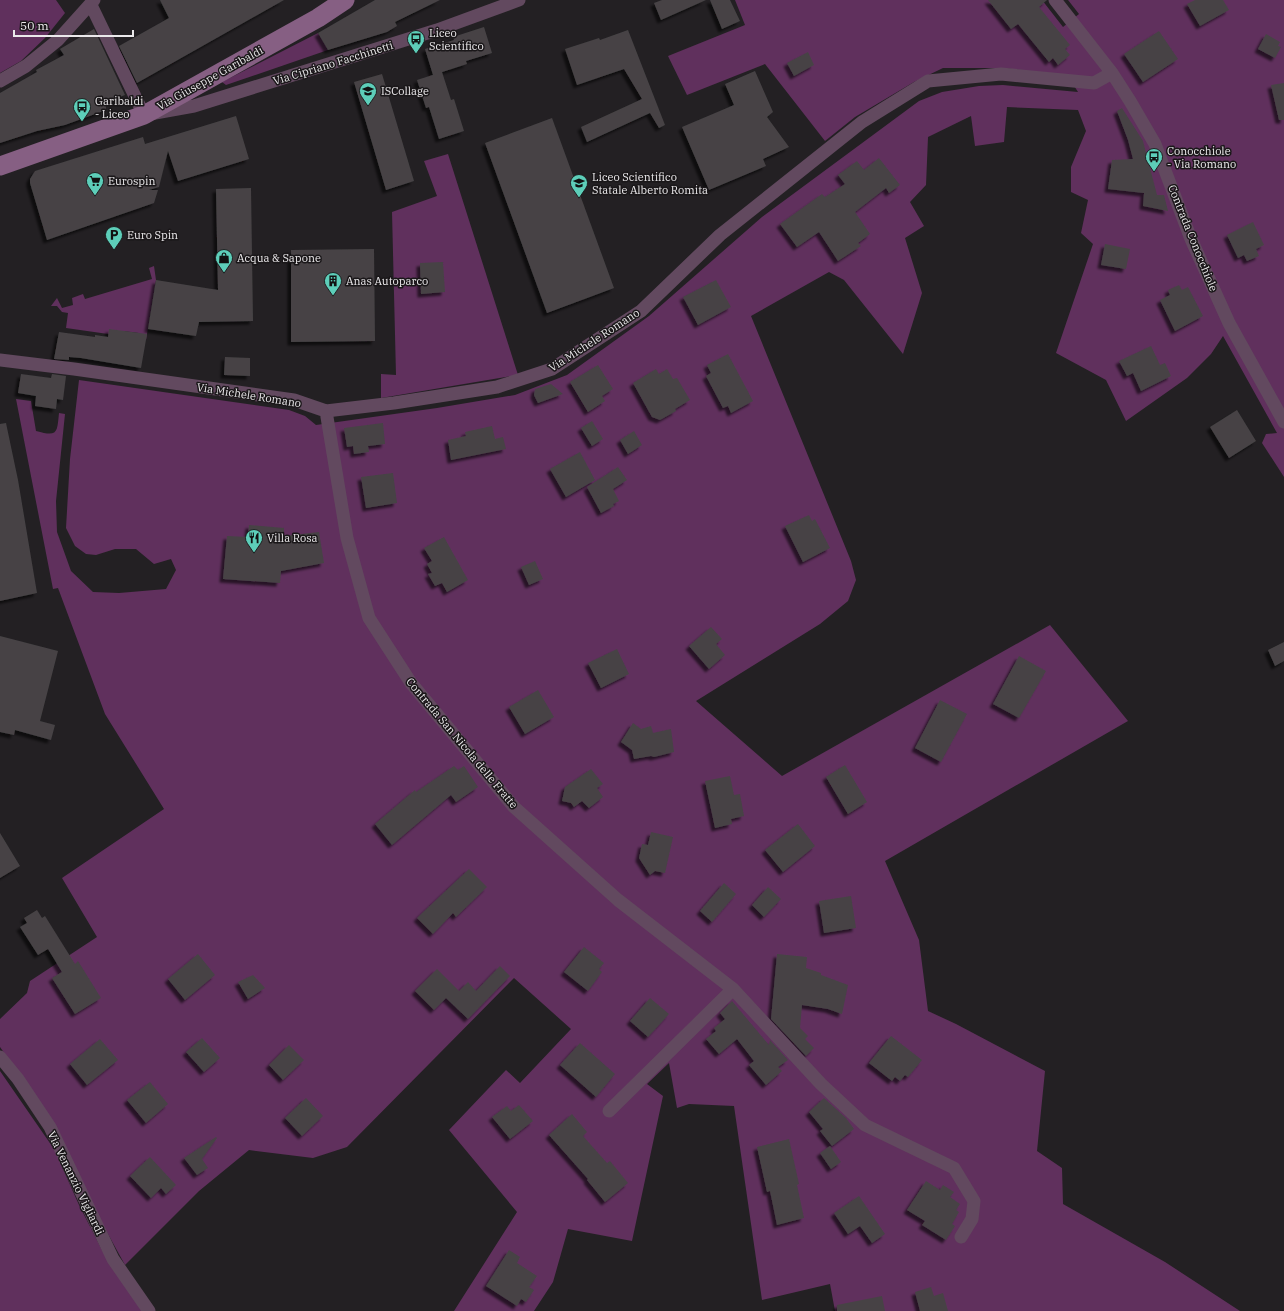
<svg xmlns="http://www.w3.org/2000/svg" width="1284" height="1311" viewBox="0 0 1284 1311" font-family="'IBM Plex Serif',serif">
<defs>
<filter id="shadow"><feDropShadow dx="-3.5" dy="3.5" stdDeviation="1" flood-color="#0009"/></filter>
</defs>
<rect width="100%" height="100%" fill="#232023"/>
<path fill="#60305d" d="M0 0H56L65 13 45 38 21 61 0 73Z
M735 0H1042L1063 27 1079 14 1068 0H1284V477L1262 443 1266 434 1277 433 1223 336 1211 354 1187 378 1126 421 1106 380 1056 353 1093 244 1081 233 1088 200 1071 192V167L1086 131 1078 110 1007 107 1004 142 975 146 971 116 928 137 926 185 910 202 924 226 905 238 922 293 903 354 844 280 829 272 751 316 851 561 856 580 848 601 820 624 696 701 782 776 1050 625 1128 721 885 861 919 940 928 1011 956 1024 1045 1071 1037 1151 1062 1168 1063 1204 1165 1262 1240 1311H835L830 1284 762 1300 734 1106 689 1104 677 1108 669 1063 647 1084 663 1096 632 1241 568 1229 553 1282 534 1311H454L517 1212 449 1130 506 1070 520 1083 571 1029 514 978 347 1147 313 1158 249 1150 199 1191 125 1265 24 1081 0 1047V1019L27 993 30 981 97 937 62 878 164 809 105 714 58 588 53 589 16 399 31 401 36 431C58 437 57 433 59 413L65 414 56 501 57 532 71 571 93 592 119 593 166 589 176 570 171 559 154 564 136 549H115L96 555 86 554 75 546 66 528 70 459 79 380 289 410 305 416 316 425 437 408 515 395 567 375 649 316 762 217 919 101 942 92 979 86 1003 85 1078 92 1068 76 1004 68H943L914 82 855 117 825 141 765 64 687 95 668 56 745 25Z
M318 33 328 50 226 85 222 82Z
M448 154 518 375 381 398V374L396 375 392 212 437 196 424 161Z
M154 266 156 280 146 340 139 333 123 331 122 336 66 328 68 313 62 312 57 306H51L57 298 62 308 73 305 72 298 83 294 85 299 152 279 149 268Z
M0 1071 54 1149 79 1205 102 1250 143 1311H0Z"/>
<path fill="#464345" filter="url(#shadow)" d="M160 0H284L137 83 119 46 169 18Z
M375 0H440L395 22 397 26 387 32 328 50 318 33Z
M662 0H706L661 20 654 3Z
M710 0H730L740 21 722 29Z
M988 0H1047L1039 7 1070 45 1065 49 1070 55 1058 65 1053 58 1049 62 1018 24 1011 29Z
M1195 0H1223L1229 10 1200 26 1187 4Z
M484 27 492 53 466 61 467 64 433 75 425 49 454 40 453 37Z
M94 29 125 95 106 102V110L65 125 37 131 0 143V93L37 72 36 70 64 55 60 49Z
M628 30 665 125 659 128 650 113 587 142 581 127 642 99 624 69 577 85 565 49 599 38 600 40Z
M1159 31 1178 59 1143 82 1124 54Z
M1266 34 1280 42 1278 46 1281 47 1275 58 1258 49Z
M808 52 814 65 794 76 787 63Z
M755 71 773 112 767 117 789 147 763 159 766 166 709 190 682 127 734 105 725 84Z
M442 72 451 100 454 99 464 131 439 139 429 107 426 108 417 80Z
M382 74 414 181 386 190 354 82Z
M1284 83V120H1279L1271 85Z
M1122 108 1143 141 1157 195H1164L1168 211 1143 206 1144 193 1108 189 1112 160 1133 159 1128 140 1117 111Z
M236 116 249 159 178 181 168 151 159 187 149 190H158L154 203 47 240 30 183V179L35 171 143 137 145 144Z
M552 118 614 288 547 313 485 143Z
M879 158 900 185 889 193 886 188 855 212 870 234 858 243 861 246 838 261 819 232 797 247 780 224 822 194 825 197 845 184 838 175 857 161 864 170Z
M251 188 253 321 199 322 196 336 148 329 156 280 218 290 216 189Z
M1253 222 1264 245 1256 249 1259 256 1247 261 1244 255 1238 258 1227 235Z
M1105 244 1130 249 1126 269 1101 265Z
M374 249 375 341 291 342V250Z
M443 262 445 292 421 294 420 263Z
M716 280 731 307 698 325 683 297Z
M1179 285 1182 290 1188 287 1203 316 1175 331 1160 300 1170 295 1168 290Z
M109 329 147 334 141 368 81 358 69 357V360L54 359 59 332 95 337V335L108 337Z
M1151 346 1160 365 1165 363 1171 376 1141 391 1133 373 1127 376 1119 361Z
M728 354 753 401 731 413 728 406 723 408 706 376 711 373 707 365Z
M225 357 250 358V376L224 375Z
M598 365 613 389 602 396 605 401 588 412 570 382Z
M656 369 659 374 667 369 673 379 677 378 690 400 675 409 676 411 660 420 652 417 633 383Z
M21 374 51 378 52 374 66 376 63 400 57 399 56 409 35 406 36 396 18 393Z
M551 384 563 394 538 403 534 395 535 389Z
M1237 410 1256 441 1229 458 1210 427Z
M592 421 603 439 592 446 581 428Z
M6 423 18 480 37 593 0 601V424Z
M383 423 385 444 368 446 369 452 354 454 353 446 347 447 344 428Z
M492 426 495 439 503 437 506 449 451 460 448 440 466 436 465 432Z
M634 431 642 445 628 454 620 440Z
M580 452 595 480 566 497 550 469Z
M618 467 627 480 613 489 619 501 613 504 614 506 601 513 587 487Z
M393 473 397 503 366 508 361 477Z
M809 515 812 521 815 519 830 548 803 562 785 526Z
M249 525 284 528V536L319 532 324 563 281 571 280 583 223 579 227 536 248 537Z
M444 537 468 580 447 592 442 583 435 586 428 574 432 573 427 564 432 561 424 548Z
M535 561 543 579 529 585 521 567Z
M711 627 722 639 716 644 725 655 709 669 689 646Z
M0 636 58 651 40 721 55 725 51 740 15 730 14 735 0 732Z
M1284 642V661L1275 666 1268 650Z
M617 649 629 674 601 688 588 663Z
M1019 656 1046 671 1019 718 993 704Z
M538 690 554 717 525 734 509 707Z
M940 700 967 714 941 762 915 748Z
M633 723 641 729 651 726 653 733 671 729 674 752 654 757 651 756 634 759 632 750 621 742Z
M845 765 867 802 848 814 826 777Z
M454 766 458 770 464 766 478 787 456 802 451 795 392 845 375 824 415 790 416 792Z
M591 769 603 784 597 788 603 797 589 808 582 801 574 807 571 803 562 801 565 787Z
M730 776 734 795 740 794 744 816 731 819 732 824 715 828 705 781Z
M798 824 815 846 783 872 765 850Z
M651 832 673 837 665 873 655 871 650 875 639 858 642 844 648 845Z
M0 833 20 866 0 878Z
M469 869 487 887 456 917 453 913 433 934 417 918Z
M724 883 736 894 712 922 700 911Z
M768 887 781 899 764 917 752 905Z
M851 896 856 928 824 933 819 901Z
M37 910 42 918 45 916 75 964 78 961 101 998 75 1014 52 978 62 972 48 949 38 955 20 927 27 923 24 918Z
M584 947 604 963 599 969 602 972 588 991 564 972Z
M198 954 215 975 185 1000 168 979Z
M777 954 807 957 806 968 821 973V975L848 985 842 1014 828 1009 802 1005 800 1028 808 1036 805 1039 814 1048 806 1056 771 1019Z
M500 966 510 976 468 1019 446 998 434 1010 415 991 437 969 459 991 468 982 476 991Z
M253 975 265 988 248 999 238 982Z
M650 998 669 1014 648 1037 630 1021Z
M732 1001 769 1045 770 1040 788 1060 778 1067 782 1071 766 1085 749 1065 754 1061 737 1039 719 1054 706 1039 716 1031 714 1028 725 1019 720 1013Z
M891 1036 922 1060 908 1077 905 1075 900 1081 895 1077 892 1081 869 1063Z
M202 1038 220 1058 204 1072 186 1052Z
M100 1039 118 1060 87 1085 70 1064Z
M580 1043 615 1074 596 1097 560 1065Z
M289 1045 304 1060 283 1080 269 1065Z
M150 1082 168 1104 146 1123 127 1100Z
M306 1098 323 1116 302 1136 285 1118Z
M824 1098 846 1118 854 1129 832 1146 820 1131 823 1129 809 1112Z
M519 1105 533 1121 510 1139 492 1117 507 1106 511 1111Z
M572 1114 587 1132 583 1136 607 1163 610 1161 628 1183 605 1202 587 1180 588 1179 549 1135Z
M216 1137 217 1138 202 1159 208 1168 197 1175 184 1158Z
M789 1139 799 1184 797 1185 804 1218 777 1225 770 1191 767 1192 757 1147Z
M830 1146 841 1162 831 1169 820 1153Z
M150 1157 176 1185 166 1194 161 1188 151 1198 130 1176Z
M926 1181 940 1190 943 1185 954 1192 950 1197 960 1204 956 1210 959 1212 952 1224 955 1226 946 1240 922 1225 925 1221 907 1210Z
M859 1196 885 1234 872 1243 860 1226 848 1234 834 1213Z
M509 1250 520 1257 517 1263 537 1276 529 1287 534 1290 526 1302 521 1299 517 1306 486 1286Z
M931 1287 934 1296 943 1293 948 1311H920L915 1292Z
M882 1296 885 1311H837V1305Z"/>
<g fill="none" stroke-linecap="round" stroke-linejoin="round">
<path stroke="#62495f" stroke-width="13" d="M1055 0 1112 73 1130 101 1155 144 1191 239 1229 323 1284 422
M91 5 144 115 194 106 437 30 519 0
M0 81 26 66 58 40 94 0
M0 360 74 369 294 400 326 411 394 403 497 387 552 369 641 311 720 235 862 122 928 81 1001 74 1094 83 1112 73
M326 411 347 538 369 618 411 683 514 807 618 900 733 989 821 1084 865 1125 954 1168 974 1201 972 1219 961 1237
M0 1057 18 1079 50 1127 113 1259 149 1311
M609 1111 733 989"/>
<path stroke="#865f83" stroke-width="19" d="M0 166 144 115 318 18 345 0"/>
</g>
<defs>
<symbol id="bus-pin" viewBox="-11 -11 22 30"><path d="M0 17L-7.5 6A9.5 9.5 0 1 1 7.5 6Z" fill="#5dceb9" stroke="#1a1719"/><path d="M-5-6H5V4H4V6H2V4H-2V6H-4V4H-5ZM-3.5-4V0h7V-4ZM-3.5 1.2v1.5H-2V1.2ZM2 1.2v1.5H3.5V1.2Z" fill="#111"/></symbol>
<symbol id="school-pin" viewBox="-11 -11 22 30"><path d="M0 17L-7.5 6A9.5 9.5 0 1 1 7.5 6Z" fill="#5dceb9" stroke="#1a1719"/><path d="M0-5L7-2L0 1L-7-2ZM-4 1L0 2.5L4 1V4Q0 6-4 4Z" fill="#111"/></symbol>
<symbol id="supermarket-pin" viewBox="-11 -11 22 30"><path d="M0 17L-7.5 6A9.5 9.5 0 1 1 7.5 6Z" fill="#5dceb9" stroke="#1a1719"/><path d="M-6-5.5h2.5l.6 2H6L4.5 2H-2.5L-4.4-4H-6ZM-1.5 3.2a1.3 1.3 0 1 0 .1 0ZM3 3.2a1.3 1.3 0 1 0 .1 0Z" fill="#111"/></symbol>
<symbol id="parking-pin" viewBox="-11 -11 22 30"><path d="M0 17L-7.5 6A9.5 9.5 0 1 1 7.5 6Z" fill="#5dceb9" stroke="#1a1719"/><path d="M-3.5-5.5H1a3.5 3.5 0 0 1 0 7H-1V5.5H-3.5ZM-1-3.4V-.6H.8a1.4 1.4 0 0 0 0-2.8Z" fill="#111"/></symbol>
<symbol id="shop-pin" viewBox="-11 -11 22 30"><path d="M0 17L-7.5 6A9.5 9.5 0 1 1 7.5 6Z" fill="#5dceb9" stroke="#1a1719"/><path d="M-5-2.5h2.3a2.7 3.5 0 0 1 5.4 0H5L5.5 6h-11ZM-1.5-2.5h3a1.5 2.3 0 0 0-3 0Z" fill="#111"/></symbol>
<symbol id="building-pin" viewBox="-11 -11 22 30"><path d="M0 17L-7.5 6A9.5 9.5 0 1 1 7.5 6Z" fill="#5dceb9" stroke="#1a1719"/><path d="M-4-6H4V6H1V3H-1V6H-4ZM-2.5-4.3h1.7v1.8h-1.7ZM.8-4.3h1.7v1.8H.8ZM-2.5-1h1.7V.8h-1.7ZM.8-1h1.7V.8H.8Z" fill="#111"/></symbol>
<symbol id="restaurant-pin" viewBox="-11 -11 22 30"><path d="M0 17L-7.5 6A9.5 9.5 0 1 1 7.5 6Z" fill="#5dceb9" stroke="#1a1719"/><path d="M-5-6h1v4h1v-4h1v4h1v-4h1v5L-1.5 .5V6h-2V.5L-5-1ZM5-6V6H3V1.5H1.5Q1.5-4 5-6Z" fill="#111"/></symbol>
</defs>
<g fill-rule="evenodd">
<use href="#bus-pin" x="406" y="29" width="20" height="27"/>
<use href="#school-pin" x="358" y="81" width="20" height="27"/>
<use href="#bus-pin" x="72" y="97" width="20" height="27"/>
<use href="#bus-pin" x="1144" y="147" width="20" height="27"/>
<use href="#supermarket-pin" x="85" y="171" width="20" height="27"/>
<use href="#school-pin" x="569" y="173" width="20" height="27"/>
<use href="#parking-pin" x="104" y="225" width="20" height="27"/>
<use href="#shop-pin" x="214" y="248" width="20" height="27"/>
<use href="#building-pin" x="323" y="271" width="20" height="27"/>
<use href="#restaurant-pin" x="244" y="528" width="20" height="27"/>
</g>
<g text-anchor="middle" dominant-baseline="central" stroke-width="3" stroke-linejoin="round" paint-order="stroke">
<g font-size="11" fill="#ebe9eb" stroke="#1a1719" text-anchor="start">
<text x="429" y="33">Liceo<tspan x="429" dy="13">Scientifico</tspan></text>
<text x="381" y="91">ISCollage</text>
<text x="95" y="101">Garibaldi<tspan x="95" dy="13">- Liceo</tspan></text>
<text x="1167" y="151">Conocchiole<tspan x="1167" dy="13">- Via Romano</tspan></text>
<text x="592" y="177">Liceo Scientifico<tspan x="592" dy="13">Statale Alberto Romita</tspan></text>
<text x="108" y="181">Eurospin</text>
<text x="127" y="235">Euro Spin</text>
<text x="237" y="258">Acqua &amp; Sapone</text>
<text x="346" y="281">Anas Autoparco</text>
<text x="267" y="538">Villa Rosa</text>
</g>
<g font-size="11" fill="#ebe9eb" stroke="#1a1719">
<text transform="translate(333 63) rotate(-17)">Via Cipriano Facchinetti</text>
<text transform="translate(210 78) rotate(-29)">Via Giuseppe Garibaldi</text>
<text transform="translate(1193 238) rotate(68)">Contrada Conocchiole</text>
<text transform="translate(594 340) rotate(-33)">Via Michele Romano</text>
<text transform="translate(249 395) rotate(9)">Via Michele Romano</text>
<text transform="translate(462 743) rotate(50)">Contrada San Nicola delle Fratte</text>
<text transform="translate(76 1183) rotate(64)">Via Venanzio Vigliardi</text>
</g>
</g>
<path d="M14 30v6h119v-6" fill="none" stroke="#ebe9eb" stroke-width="2"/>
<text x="20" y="30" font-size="12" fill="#ebe9eb" stroke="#1a1719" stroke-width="3" paint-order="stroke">50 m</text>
</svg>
